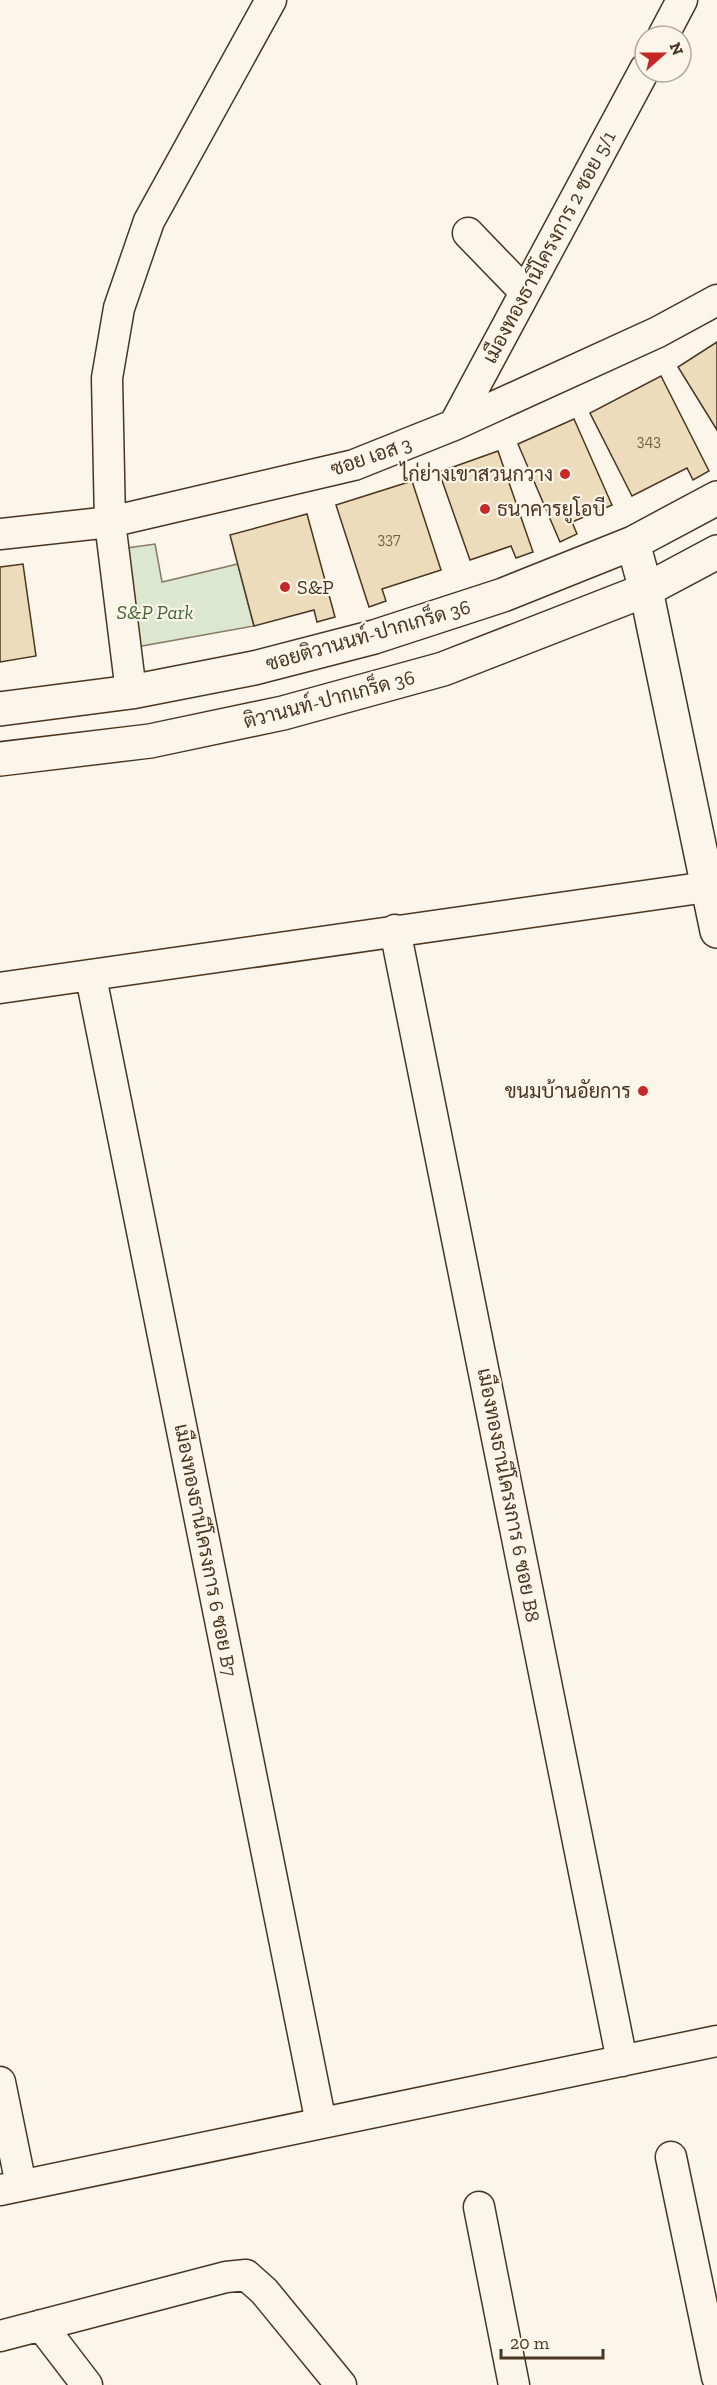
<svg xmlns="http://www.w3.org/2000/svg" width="717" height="2385" viewBox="0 0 717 2385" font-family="'Zilla Slab',Sarabun,serif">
<rect width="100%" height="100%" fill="#fbf6e9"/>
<path fill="#dce7d0" stroke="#887966" stroke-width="1.5" d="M155 544 162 582 238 564 254 626 125 649 113 550Z"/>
<path fill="#ecdcbc" stroke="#4a3520" stroke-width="1.5" d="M717 342V430L678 367Z
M661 376 709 471 693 480 687 468 632 496 590 413Z
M574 419 612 505 572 522 577 534 560 542 518 444Z
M498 451 533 552 516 558 511 546 470 560 439 472Z
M412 481 441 570 382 589 386 601 369 607 336 505Z
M307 514 335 617 317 622 314 610 254 626 230 535Z
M23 564 36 656 0 662V567Z"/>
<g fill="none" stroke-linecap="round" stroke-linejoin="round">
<defs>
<path id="minor" d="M663 36 682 0
M468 233 525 292
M454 425 645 69
M0 534 110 522 354 465 454 425 658 332 717 300
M131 692 110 522 107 378 119 308 149 221 271 0
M395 930 622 2061
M91 977 321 2123
M0 988 707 887
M0 2082 21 2185
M671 2157 717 2377
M0 2190 717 2041
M479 2207 514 2385
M41 2325 87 2385
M0 2336 226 2277 246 2275 264 2291 341 2385"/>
<path id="tertiary" d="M633 543 646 590 717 931
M0 709 131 692 254 668 374 637 503 595 633 543 717 498
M0 759 150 741 283 713 443 669 646 590 717 552"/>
</defs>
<use href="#minor" stroke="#4a3520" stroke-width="33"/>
<use href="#tertiary" stroke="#4a3520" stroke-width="36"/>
<use href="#minor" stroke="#fbf6e9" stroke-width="30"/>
<use href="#tertiary" stroke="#fbf6e9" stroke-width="33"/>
</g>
<g fill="#c62828" stroke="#fbf6e9" stroke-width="2">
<circle cx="565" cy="474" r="6"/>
<circle cx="485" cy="509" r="6"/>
<circle cx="285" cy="587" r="6"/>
<circle cx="643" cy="1091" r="6"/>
</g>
<g text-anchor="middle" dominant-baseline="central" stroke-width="4.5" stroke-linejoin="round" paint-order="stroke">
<g font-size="16" fill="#725f47">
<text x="649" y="440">343</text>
<text x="389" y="538">337</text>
</g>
<g font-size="20" fill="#4a3520" stroke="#fbf6e9">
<text transform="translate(549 247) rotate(-62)">เมืองทองธานีโครงการ 2 ซอย 5/1</text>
<text transform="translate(371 456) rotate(-19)">ซอย เอส 3</text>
<text transform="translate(368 635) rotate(-16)">ซอยติวานนท์-ปากเกร็ด 36</text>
<text transform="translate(329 699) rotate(-15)">ติวานนท์-ปากเกร็ด 36</text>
<text transform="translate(509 1495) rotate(79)">เมืองทองธานีโครงการ 6 ซอย B8</text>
<text transform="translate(206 1550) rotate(79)">เมืองทองธานีโครงการ 6 ซอย B7</text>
</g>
<g font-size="20" fill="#4a3520" stroke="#fbf6e9" text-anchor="end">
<text x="553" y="474">ไก่ย่างเขาสวนกวาง</text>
<text x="497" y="509" text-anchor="start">ธนาคารยูโอบี</text>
<text x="297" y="587" text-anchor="start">S&amp;P</text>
<text x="631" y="1091">ขนมบ้านอัยการ</text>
</g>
<g font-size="20" font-style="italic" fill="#436837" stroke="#fbf6e9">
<text x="155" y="612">S&amp;P Park</text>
</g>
</g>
<g transform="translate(663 54) rotate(69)"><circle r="28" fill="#fbf6e9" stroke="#b4a999" stroke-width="1.5"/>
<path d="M0-4.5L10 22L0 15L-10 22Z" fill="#c62828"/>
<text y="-9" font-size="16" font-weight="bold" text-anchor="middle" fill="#4a3520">N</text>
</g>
<path d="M501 2349v9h102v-9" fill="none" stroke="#4a3520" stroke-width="3"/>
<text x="510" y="2349" font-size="18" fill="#4a3520" stroke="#fbf6e9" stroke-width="4.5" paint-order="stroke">20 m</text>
</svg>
